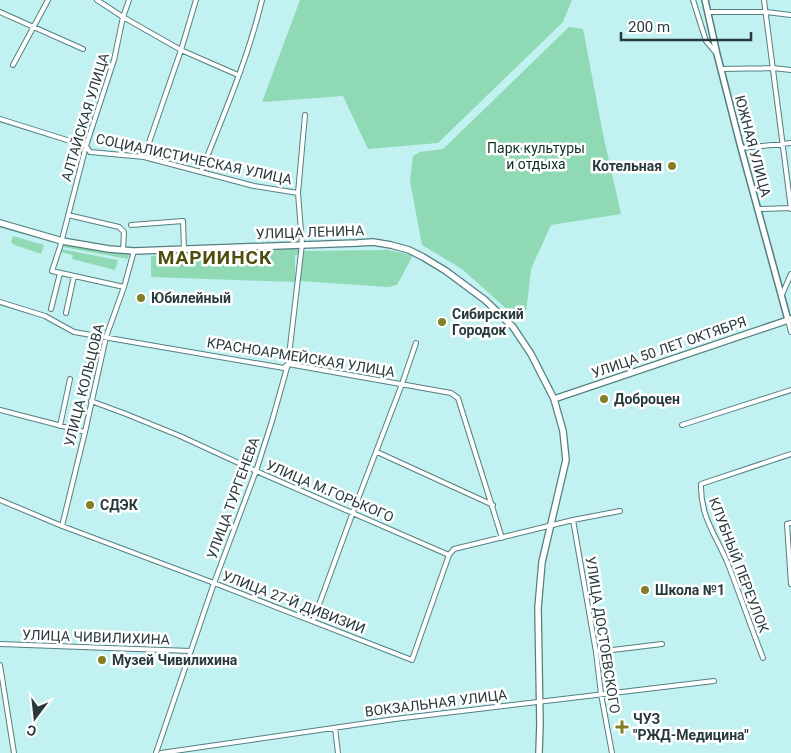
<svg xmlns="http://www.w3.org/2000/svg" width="791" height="753" viewBox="0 0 791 753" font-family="Roboto,sans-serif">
<rect width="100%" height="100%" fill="#c2f1f2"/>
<path fill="#8fd9b5" d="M300 0H572L563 22 438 143 368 149 343 96 262 102Z
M569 27 583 29 603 134 621 214 551 225 531 269 526 313 508 310 462 269 422 245 410 181 413 156 420 152 443 149Z
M13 236 44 245 41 254 12 244 13 243 11 242Z
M64 243 102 252 129 254 128 259 63 247Z
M300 248 299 255H295V282L151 277V256L198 253 199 256 227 255V254H216V252Z
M61 249 118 260 115 270 72 259 73 255 60 252Z
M388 250 411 255 412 257 397 285 388 287 300 281 304 251Z"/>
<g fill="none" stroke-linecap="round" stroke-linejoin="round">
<defs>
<path id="minor" d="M97 0 123 17 181 50 238 75
M693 0 706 41 717 54
M764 0 791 209
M0 12 83 49
M708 12H766L791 15
M13 65 48 0
M721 69 773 68 791 70
M0 119 86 146 90 152 144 157 254 186 298 193
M741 148 791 143
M144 157 181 50 196 0
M201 172C223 116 248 59 262 0
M758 209 791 208
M68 215 119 227 124 232 123 250
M131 225 183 221 184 249
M124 287 52 271 60 247 86 146 114 60 123 17 129 0
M781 297 791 274
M0 302 45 316 74 332 284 368 288 364 451 393 458 398 502 538
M51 309 60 273
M66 313 74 276
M788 320 791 332
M91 401 126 414 180 436 256 471 449 555
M0 410 85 432
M682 425 791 390
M60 426 70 379
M377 452 493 505
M0 500 62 526 214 583 412 660 449 555 454 549 573 520 620 511
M573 520 596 652 601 694 612 753
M791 523 787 524 791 584
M62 526 85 432 106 337 124 287 134 251
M313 621 353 512 402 384 416 343
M0 644 191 651
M596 652 662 644
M763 658C751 627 740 595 728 564 716 535 700 517 701 484L791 454
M0 665 14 753
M335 728 338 753
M156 753 214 583 256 471 272 421 288 364 302 244 298 193 305 115
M161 753 395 719 714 681"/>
<path id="tertiary" d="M705 0 717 54 741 148 788 320"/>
<path id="secondary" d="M0 223 62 241 109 249 134 251 357 243 373 242 391 245 409 250 423 257 446 271 485 300 513 327 531 354 554 399 563 431 566 460 542 562 538 608 540 724 539 753
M554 399 791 319"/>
</defs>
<use href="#minor" stroke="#537f80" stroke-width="6"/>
<use href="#tertiary" stroke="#537f80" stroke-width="8"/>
<use href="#secondary" stroke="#537f80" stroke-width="8"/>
<use href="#minor" stroke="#fff" stroke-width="4"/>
<use href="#tertiary" stroke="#fff" stroke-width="5"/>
<use href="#secondary" stroke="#fff" stroke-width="5.5"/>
</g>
<g fill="#827f27" stroke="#fff" stroke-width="2">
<circle cx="672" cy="166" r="5"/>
<circle cx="141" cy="298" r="5"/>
<circle cx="442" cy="322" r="5"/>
<circle cx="604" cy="399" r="5"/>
<circle cx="90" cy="505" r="5"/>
<circle cx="645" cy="590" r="5"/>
<circle cx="102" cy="660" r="5"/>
<path d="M619.5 719.5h5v5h5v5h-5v5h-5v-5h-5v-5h5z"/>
</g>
<g text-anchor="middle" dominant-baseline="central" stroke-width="5" stroke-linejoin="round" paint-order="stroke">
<g font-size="14" fill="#283a3b" stroke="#fff">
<text transform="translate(85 117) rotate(-73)">АЛТАЙСКАЯ УЛИЦА</text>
<text transform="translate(753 146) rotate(75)">ЮЖНАЯ УЛИЦА</text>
<text transform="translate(194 159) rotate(12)">СОЦИАЛИСТИЧЕСКАЯ УЛИЦА</text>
<text transform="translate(310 232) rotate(-2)">УЛИЦА ЛЕНИНА</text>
<text transform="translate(669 347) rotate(-19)">УЛИЦА 50 ЛЕТ ОКТЯБРЯ</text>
<text transform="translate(301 357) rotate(9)">КРАСНОАРМЕЙСКАЯ УЛИЦА</text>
<text transform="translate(84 385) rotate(-76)">УЛИЦА КОЛЬЦОВА</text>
<text transform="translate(330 491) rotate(23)">УЛИЦА М.ГОРЬКОГО</text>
<text transform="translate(233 498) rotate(-70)">УЛИЦА ТУРГЕНЕВА</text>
<text transform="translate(739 565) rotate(69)">КЛУБНЫЙ ПЕРЕУЛОК</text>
<text transform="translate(294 602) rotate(21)">УЛИЦА 27-Й ДИВИЗИИ</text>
<text transform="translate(603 635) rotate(81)">УЛИЦА ДОСТОЕВСКОГО</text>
<text transform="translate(96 637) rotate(2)">УЛИЦА ЧИВИЛИХИНА</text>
<text transform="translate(436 703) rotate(-7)">ВОКЗАЛЬНАЯ УЛИЦА</text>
</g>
<g font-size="14" fill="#0c3121" stroke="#fff">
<text x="536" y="148">Парк культуры<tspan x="536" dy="16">и отдыха</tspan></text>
</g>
<g font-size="14" font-weight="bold" fill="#283a3b" stroke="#fff" text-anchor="start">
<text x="662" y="166" text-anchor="end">Котельная</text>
<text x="151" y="298">Юбилейный</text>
<text x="452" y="314">Сибирский<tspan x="452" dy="16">Городок</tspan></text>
<text x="614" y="399">Доброцен</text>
<text x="100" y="505">СДЭК</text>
<text x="655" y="590">Школа №1</text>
<text x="112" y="660">Музей Чивилихина</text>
<text x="633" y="719">ЧУЗ<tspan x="633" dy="16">"РЖД-Медицина"</tspan></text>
</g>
<g font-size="19" font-weight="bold" letter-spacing="1" fill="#504e0f" stroke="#fff">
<text x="215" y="257">МАРИИНСК</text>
</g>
</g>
<g transform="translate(35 718) rotate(195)" stroke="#ffffff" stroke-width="4" paint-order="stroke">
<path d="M0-4L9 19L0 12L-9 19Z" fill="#283a3b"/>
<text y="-8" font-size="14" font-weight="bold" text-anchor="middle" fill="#283a3b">С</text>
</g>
<path d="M621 32v8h130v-8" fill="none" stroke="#283a3b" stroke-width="2.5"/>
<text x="628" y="32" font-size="15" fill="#283a3b" stroke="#ffffff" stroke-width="4" paint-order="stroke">200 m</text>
</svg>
